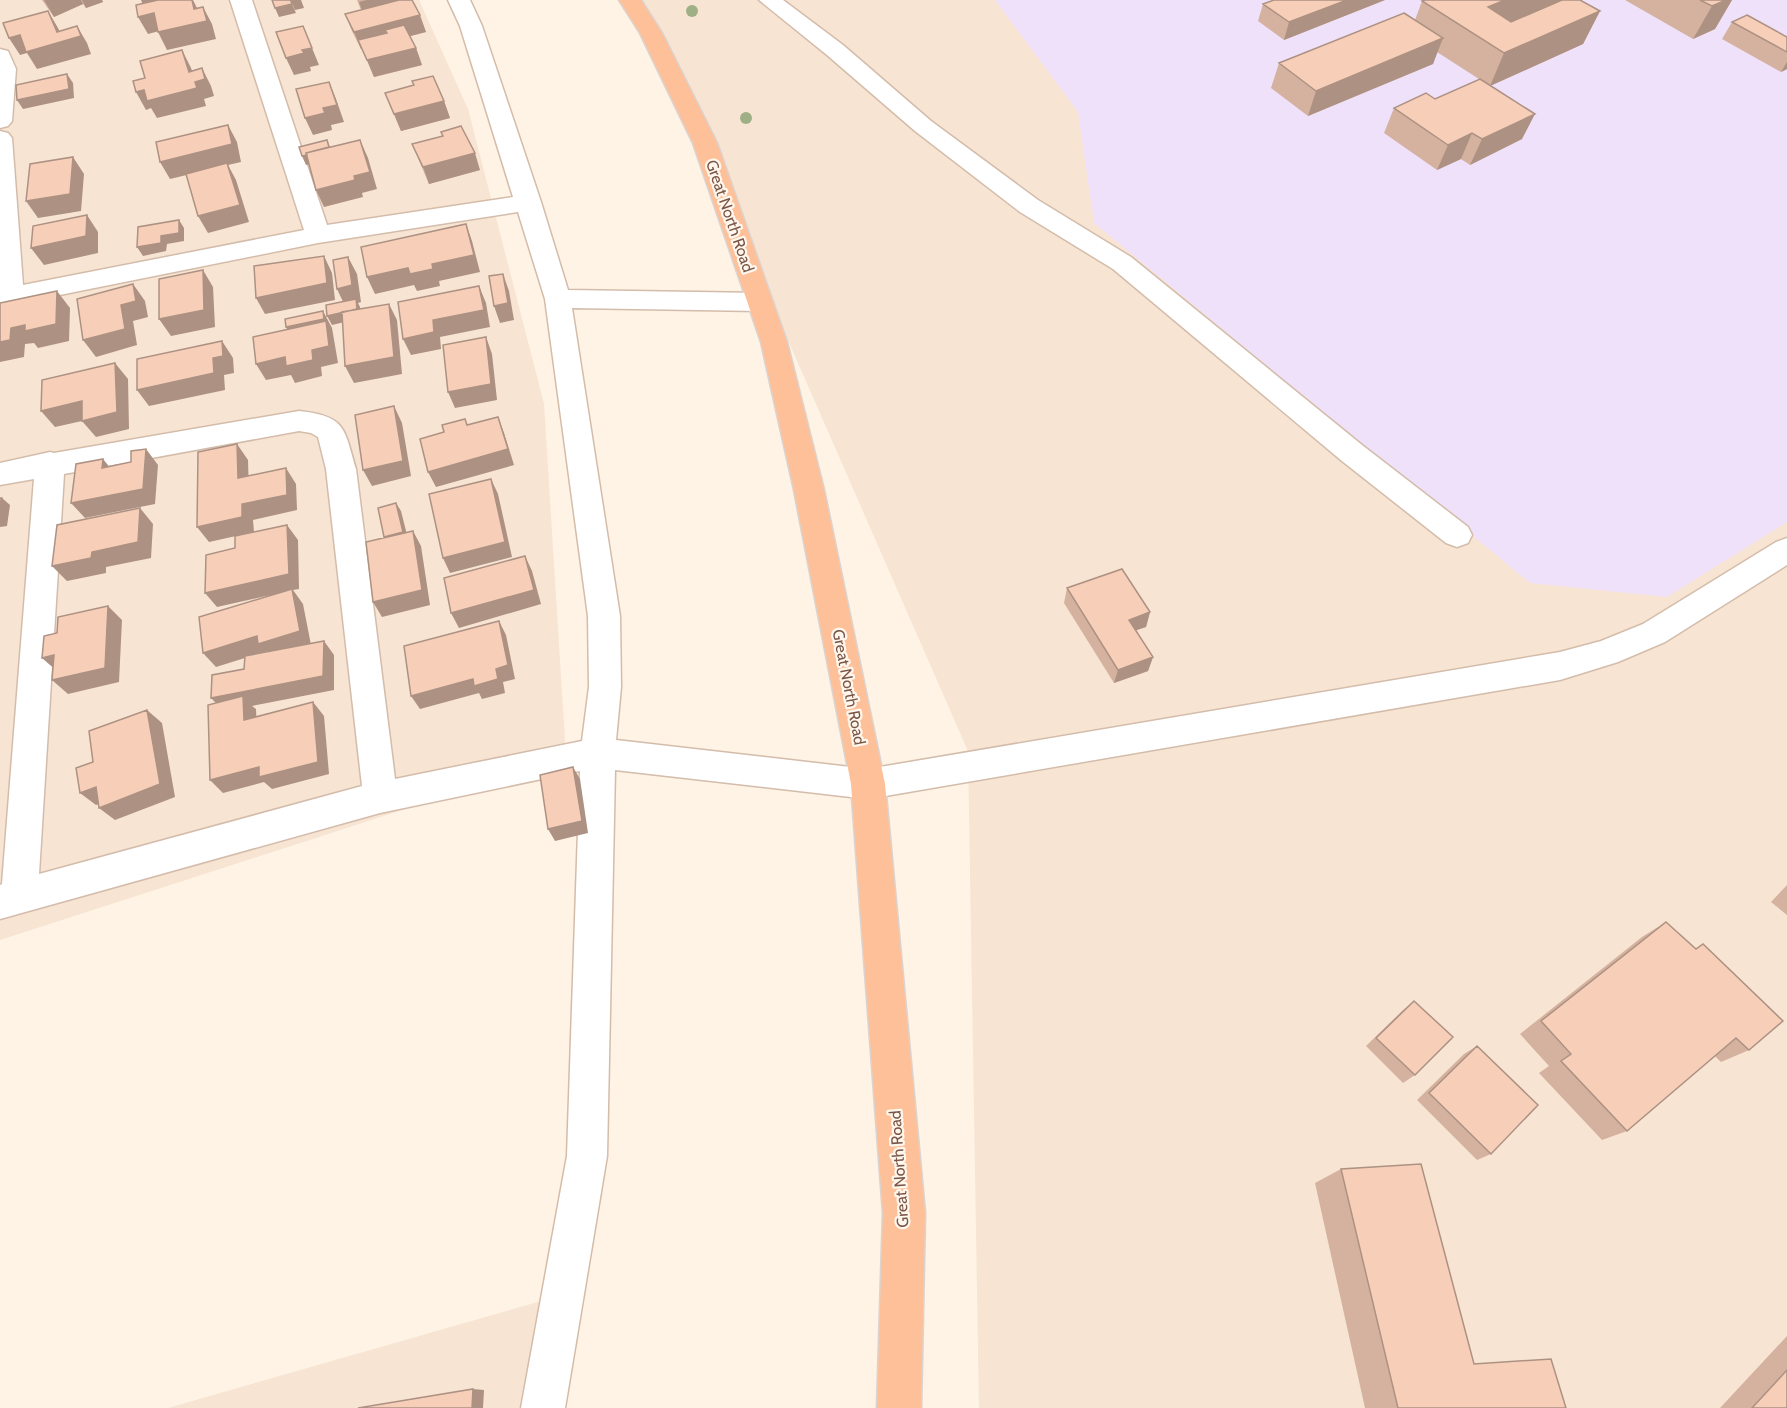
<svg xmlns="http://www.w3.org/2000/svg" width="1787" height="1408" viewBox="0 0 1787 1408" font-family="Cabin,sans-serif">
<rect width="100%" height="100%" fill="#fef3e4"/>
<path fill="#f7e4d2" d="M0 0H419L468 109 544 404 566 757 0 940Z
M639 0H1787V1408H979L968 751Z
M545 1300 520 1408H168Z"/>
<path fill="#f0e1fb" d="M995 0H1787V522L1667 597 1530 583 1094 223 1078 112Z"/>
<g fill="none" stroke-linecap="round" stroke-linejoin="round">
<defs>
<path id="minor" d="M230 0H252L327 225 513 197 460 26 448 0H470L482 26 541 202 568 290 760 293 769 296 773 302 769 308 760 311 572 308 620 616 621 687 616 740 868 769 1560 652 1601 641 1643 624 1776 542 1787 538V565L1665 642 1618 662 1560 680 868 799 615 770 607 1156 565 1408H521L567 1156 580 771 380 813 0 919V885L2 884 34 479 0 485V463L50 452 54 453 299 411C346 416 344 428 356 469L395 779 582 741 589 687 588 616 545 299 518 212 318 243 0 307V131L8 133 12 138 23 285 304 230ZM299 431 311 433 318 437 326 469 362 786 39 874 64 474Z
M759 0H783L843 45 931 121 1038 200 1131 257 1362 445 1468 527 1472 535 1468 543 1457 547 1446 543 1342 461 1113 269 1020 212 915 131 827 55Z
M0 49 8 51 16 69 12 121 8 126 0 128Z"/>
<path id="trunk" d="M619 0H641L662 33 717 143 787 342 824 490 885 784 925 1213 921 1408H877L883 1213 851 784 794 490 761 342 693 143 640 33Z"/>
</defs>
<use href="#minor" stroke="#d4bcab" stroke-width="3"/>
<use href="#trunk" stroke="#dcd3cf" stroke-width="3"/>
<use href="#minor" fill="#fff" fill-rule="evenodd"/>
<use href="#trunk" fill="#fec098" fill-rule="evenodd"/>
</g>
<g fill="#9fb087">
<circle cx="692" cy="11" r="6"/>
<circle cx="746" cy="118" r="6"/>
</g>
<path fill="#d4b29f" d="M42 0H102L103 2 86 8 83 4 54 17Z
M357 0H412L426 32 410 36 416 48 422 65 374 77 362 49H361L352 31 345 14 361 10Z
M1274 0H1385L1284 40 1258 21 1263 4Z
M1625 0H1732L1715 29 1693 39Z
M1422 1 1600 11 1583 44 1490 86 1522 139 1470 165 1461 159 1437 170 1384 133 1394 108 1435 99 1479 79 1437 52 1433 64 1308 116 1271 88 1279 63 1415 20Z
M1732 22 1787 37V69L1781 72 1722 39Z
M414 85 444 101 450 118 401 131 385 93Z
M441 132 480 170 429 184 412 144 443 136Z
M1067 588 1150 612 1146 627 1136 630 1153 657 1148 671 1114 683 1064 603Z
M1787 885V915L1771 902Z
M1666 922 1695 949 1703 944 1749 1050 1721 1062 1715 1056 1627 1131 1602 1140 1539 1073 1549 1066 1520 1034 1642 937Z
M1414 1001 1415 1075 1403 1083 1366 1046 1403 1010Z
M1477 1046 1491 1154 1477 1160 1417 1100 1464 1054Z
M1341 1169 1474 1364 1566 1408H1365L1315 1183Z
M1787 1336V1408H1720Z"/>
<path fill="#ad9182" d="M44 0H81L83 4 54 17Z
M82 0H102L103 2 86 8Z
M141 0H157L143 5Z
M192 0H193L198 10 203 7 212 24 216 39 167 50 158 32 194 9Z
M296 0H301L304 8 295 10 291 1Z
M367 0H408L365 19 359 2Z
M1347 0H1385L1284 40 1289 22Z
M1505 0H1567L1476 35 1488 7Z
M1726 0H1732L1715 29 1693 39 1712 6Z
M292 4 296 13 279 17 275 8Z
M48 11 58 28 64 41 77 26 87 43 91 54 37 69 27 53 20 55 9 38 20 35 57 32Z
M1600 11 1583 44 1490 86 1504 53Z
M154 13 163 30 148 34 138 17Z
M420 15 426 32 361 49 354 32Z
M1443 38 1433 64 1308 116 1316 91Z
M312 48 319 65 310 67 311 71 294 75 286 58 302 50Z
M416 48 422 65 374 77 367 60Z
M182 50 191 68 196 81 202 68 211 86 214 96 204 99 206 106 157 118 151 108 146 110 136 92 189 72Z
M1787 62V69L1781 72Z
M67 74 73 83 74 98 23 109 17 100Z
M329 82 336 99 344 122 331 125 332 130 313 135 305 118 323 108Z
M444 101 450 118 401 131 394 114Z
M1535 114 1522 139 1470 165 1482 139Z
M228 125 237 142 241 162 228 165 236 180 249 222 208 233 198 216 228 165 170 179 160 162Z
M1472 133 1461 159 1437 170 1448 145Z
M327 140 334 158 306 165 302 156Z
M360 140 368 158 377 189 362 193 363 197 324 207 316 190 354 176Z
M475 153 480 170 429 184 423 167Z
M73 157 84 174 81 211 38 218 26 201Z
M87 215 98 232V253L44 265 31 248Z
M179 220 184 228V241L167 244 166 251 143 256 137 247 161 236Z
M466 224 472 241 480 272 439 281 440 286 417 291 414 285 375 294 367 277 408 268 432 264Z
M324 256 332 273 335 300 265 314 256 298Z
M348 257 357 274 361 302 358 303 360 307 361 318 332 325 327 316 345 306 337 289Z
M203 270 213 287 215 327 171 336 159 319Z
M503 274 509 291 514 320 500 323 494 306Z
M133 284 145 301 148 317 133 321 137 345 96 357 83 340 121 305Z
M479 286 486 303 490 327 440 337 441 349 411 355 403 339 433 320Z
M57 291 70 308 69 341 38 348 34 343 25 344 24 357 0 362V342L11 328Z
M389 304 397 320 402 374 354 383 345 366Z
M323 311 332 328 338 363 321 367 322 376 295 383 291 375 266 380 256 364 295 344 286 327Z
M486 337 492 354 497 400 455 408 448 392Z
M222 341 233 358 234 373 224 375 225 390 149 406 137 390 213 358Z
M115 363 128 379 129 429 96 437 82 421 55 427 41 411Z
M394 406 402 423 411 476 372 486 363 470Z
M498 417 504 433 514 465 436 487 428 472Z
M237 444 248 460 249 494 238 478Z
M146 449 158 465 155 504 85 518 71 503 143 489Z
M103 459 116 475 102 468Z
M286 468 296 484 297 510 253 520 254 532 209 542 197 527 242 504Z
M491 479 498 494 512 557 450 573 443 558Z
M2 498 10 505 7 526 0 527V511Z
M396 503 401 511 408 539 384 537Z
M140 508 153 524 151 558 106 567V573L67 581 52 566Z
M287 525 298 540 299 589 293 590 303 604 311 645 264 652 216 667 203 653 293 590 217 607 205 593Z
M413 531 421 546 430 605 382 617 373 602Z
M525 556 532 571 541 604 459 628 451 613Z
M108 606 122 620 119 682 68 694 52 680Z
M1150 612 1146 627 1125 634 1129 620Z
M499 621 506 635 515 679 503 682 505 693 482 699 479 693 420 709 411 696 496 669Z
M324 641 334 655V690L252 706 256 709 257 733 224 711 211 698Z
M54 655 58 672 42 658Z
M1153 657 1148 671 1114 683 1118 670Z
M313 702 324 716 329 774 272 789 264 782 223 793 210 780Z
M147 710 162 723 175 797 115 820 99 808Z
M573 767 580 779 588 833 555 841 548 829Z
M96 787 112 799 96 805 80 793Z
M473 1389 484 1390 483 1408H472Z"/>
<path fill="#f7cfb9" stroke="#ad9182" stroke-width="1.5" d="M158 0H192L194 9 203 7 207 21 158 32 154 13 138 17 136 5Z
M272 0H296L291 1 292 4 275 8Z
M399 0H412L420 15 354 32 345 14Z
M1274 0H1347L1289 22 1263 4Z
M1425 0H1505L1488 7 1511 22 1562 0H1580L1600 11 1504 53 1422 1Z
M1700 0H1726L1712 6Z
M48 11 57 32 77 26 81 36 26 52 20 35 9 38 3 23Z
M1404 13 1443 38 1316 91 1279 63Z
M1747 15 1787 37V52L1732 22Z
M404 25 416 48 367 60 358 40 387 33 385 30Z
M303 26 312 48 302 50 304 53 286 58 276 32Z
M182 50 189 72 202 68 205 79 195 82 197 88 147 101 144 90 136 92 133 81 145 78 140 61Z
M67 74 69 89 17 100 16 85Z
M433 76 444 101 394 114 385 93 414 85 412 81Z
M1480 79 1535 114 1482 139 1472 133 1448 145 1394 108 1426 93 1435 99Z
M329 82 337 105 323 108 325 113 305 118 296 89Z
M228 125 232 144 160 162 156 142Z
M461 126 475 153 423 167 412 144 443 136 441 132Z
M327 140 329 147 306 153 307 155 302 156 299 147Z
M360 140 370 172 354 176 355 180 316 190 306 153Z
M73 157 70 194 26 201 30 164Z
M227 163 240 205 198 216 186 174Z
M87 215 86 236 31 248 33 226Z
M179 220V233L161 236V243L137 247 138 227Z
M466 224 474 255 432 264 433 269 410 274 408 268 367 277 361 247Z
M324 256 327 283 256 298 254 266Z
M348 257 352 285 337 289 333 260Z
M203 270 204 310 159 319V279Z
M503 274 508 303 494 306 489 276Z
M133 284 136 301 121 305 125 329 83 340 77 299Z
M479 286 484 310 433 320 434 332 403 339 398 302Z
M57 291 56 324 25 331V325L11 328 10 340 0 342V303Z
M356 299 357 309 327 316 326 305Z
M389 304 394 357 345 366 342 312Z
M323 311 324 319 286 327 285 319Z
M326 321 329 346 312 350 313 360 286 366 285 357 256 364 253 337Z
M486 337 491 384 448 392 443 345Z
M222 341 223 356 213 358 214 373 137 390V359Z
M115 363 117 412 82 421V401L41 411 42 380Z
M394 406 403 461 363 470 355 415Z
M498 417 508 449 428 472 420 439 444 432 442 425 465 419 467 425Z
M237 444 238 478 286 468 287 495 242 504V517L197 527 198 452Z
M146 449 143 489 71 503 76 464 103 459 102 468 131 462V451Z
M491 479 505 542 443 558 429 494Z
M0 498H2L0 511Z
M396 503 403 532 384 537 378 508Z
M140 508 138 542 92 552 91 558 52 566 57 525Z
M287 525 289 574 205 593 206 555 235 548V536Z
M413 531 422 590 373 602 366 542Z
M525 556 534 590 451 613 444 578Z
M1122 569 1150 612 1129 620 1153 657 1118 670 1067 588Z
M292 589 300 631 258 644 257 636 203 653 199 617Z
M108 606 105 668 52 680 54 655 42 658 44 636 57 633 58 617Z
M499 621 508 665 496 669 498 679 474 686 473 679 411 696 404 646Z
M324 641 323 676 211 698 212 675 244 669 245 656Z
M243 696 244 720 313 702 318 762 259 777V767L210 780 208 705Z
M147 710 160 784 99 808 96 787 80 793 76 768 93 762 89 731Z
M573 767 582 821 548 829 540 775Z
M1666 922 1696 949 1703 944 1783 1021 1749 1050 1736 1038 1627 1131 1561 1061 1571 1054 1541 1021Z
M1414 1001 1453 1037 1415 1075 1376 1038Z
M1477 1046 1538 1105 1491 1154 1429 1093Z
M1421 1164 1474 1364 1551 1359 1566 1408H1398L1341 1169Z
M1787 1370V1408H1752Z
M473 1389 472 1408H358Z"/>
<g text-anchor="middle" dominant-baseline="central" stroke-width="4.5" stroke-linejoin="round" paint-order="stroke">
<g font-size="16" fill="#7a5647" stroke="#fff7ed">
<text transform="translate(730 216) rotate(71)">Great North Road</text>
<text transform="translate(849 687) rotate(79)">Great North Road</text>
<text transform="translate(899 1169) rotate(-94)">Great North Road</text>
</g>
</g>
</svg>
